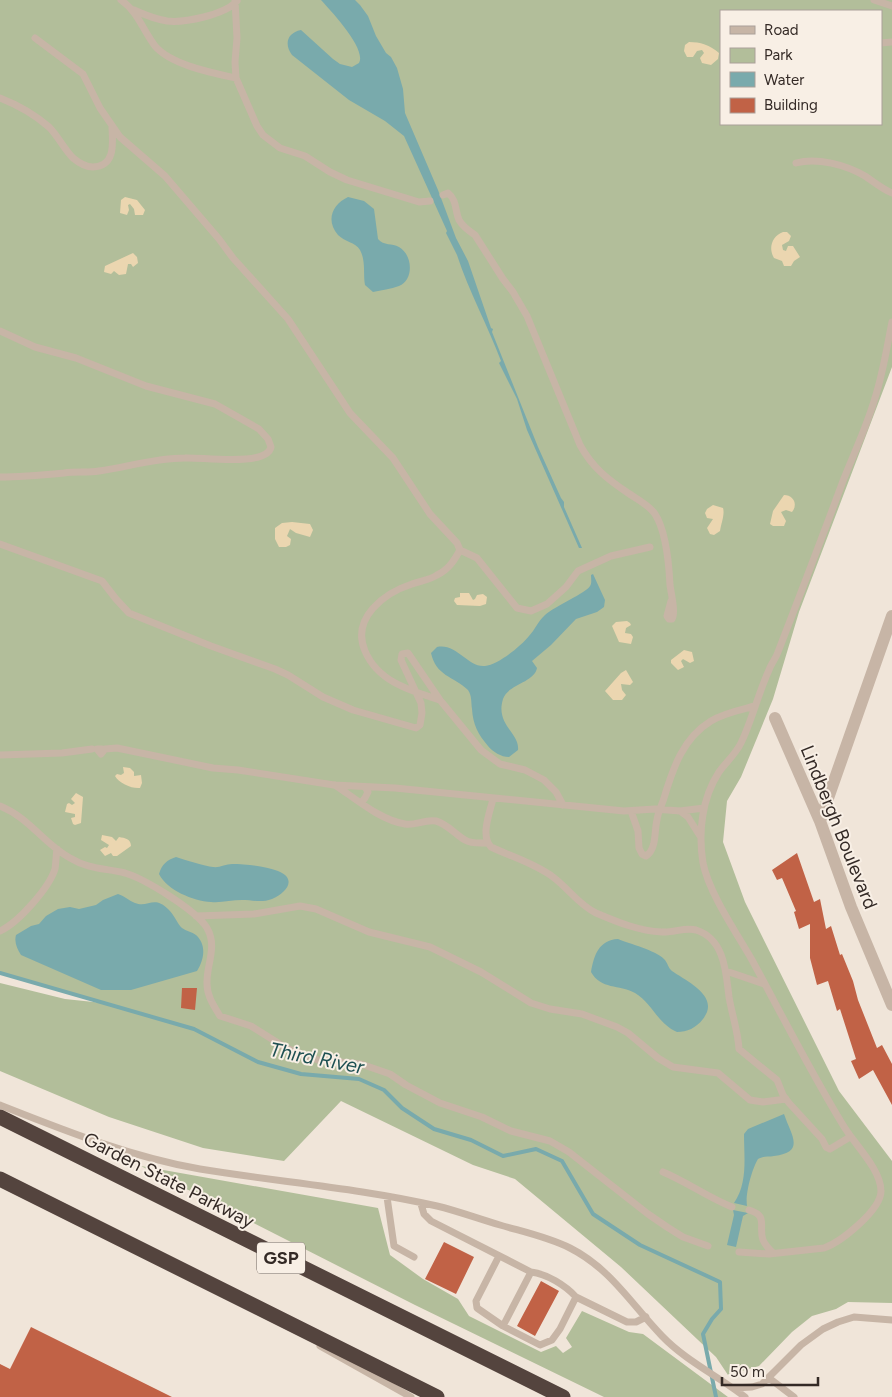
<svg xmlns="http://www.w3.org/2000/svg" width="892" height="1397" viewBox="0 0 892 1397" font-family="Figtree,sans-serif">
<rect width="100%" height="100%" fill="#f0e5d9"/>
<path fill="#b2be9a" fill-rule="evenodd" d="M0 0H892V367L799 612 773 699 741 777 727 801 723 842 745 902 839 1091 892 1161V1303L848 1302 836 1309 812 1316 792 1332 759 1366 728 1375 716 1357 621 1267 515 1179 473 1165 341 1101 284 1161 203 1148 109 1117 0 1071V983L65 999 103 1003 0 973ZM721 11H881V124H721Z
M141 1166 378 1208 390 1255 423 1279 458 1299 469 1316 541 1352 556 1346 563 1353 572 1347 566 1338 582 1311 629 1332 643 1334 728 1397H604L415 1305Z"/>
<path fill="#ebd6b0" d="M689 42C700 42 710 45 719 53L718 59 711 65 702 63 700 58 704 53 702 50 697 51 693 57H687L684 51 685 45Z
M125 197 137 200 145 210 143 215H135L134 209 130 204 128 205 129 210 127 215 120 213 121 200Z
M783 232H787L791 236 789 241 782 245 783 250 786 251 788 246H793L800 257 794 261 791 266H784L782 261 774 258C768 248 772 236 783 232Z
M133 253 137 257 138 263 133 267 131 264H128L126 274 119 275 114 271 111 274 104 272 105 266Z
M784 495C794 495 798 505 792 512L786 510 781 512 786 521 784 526H773L770 524 773 511Z
M713 505 723 508C725 514 721 524 720 531L714 535 710 534 707 528 713 519 707 518 705 513 707 509Z
M292 522 310 524 313 530 310 537 296 533 290 529 287 536 291 539 290 545 286 547H279L275 539V528L282 523Z
M460 593H469L473 600 475 599 477 595 483 594 487 597 486 604 480 606 457 605 454 601 455 598 460 597Z
M627 621 630 623 631 625 626 628 625 633 631 634 633 637 631 644 619 642 612 626 616 622Z
M684 650 692 652 694 661 690 663 683 659 681 661 684 667 678 670 671 663V660Z
M626 670 633 682 630 685 621 684 622 690 626 695 622 700H613L605 691 621 673Z
M123 767 130 768 134 772V776L141 775 142 783 140 788C132 789 119 783 115 776L117 774 121 775 124 773Z
M76 793 83 797 81 823 75 825 73 824 71 818 75 817V814L65 812 67 804 69 803 72 805 75 803 71 799Z
M102 835 112 837 116 841 119 837C125 838 131 839 131 846L117 856H113L111 853 105 856 100 850 105 847 107 848 109 845 101 840Z"/>
<path fill="#79aaac" d="M321 0H355L360 5 368 16 376 36 386 53 391 57 397 68 403 89 405 113 438 190 456 238 468 261 491 328 493 329 492 332 538 447 561 498 564 502V507L582 548H579L527 430 517 399 499 363 501 361C488 326 469 292 457 255L446 233 447 231 404 136 385 121 349 100 292 55C284 44 287 33 301 30L333 59 340 64 352 67 359 63C367 49 331 11 321 0Z
M348 197 364 201 374 209 378 239C384 246 392 243 399 247 413 255 414 280 399 286 391 289 381 290 373 292L365 285C363 274 366 261 360 250 355 242 345 242 338 235 325 220 333 204 348 197Z
M593 574 605 600 604 607 597 612 576 619 551 645 532 661 537 668C534 683 508 684 503 699 495 725 520 733 518 750L509 757C501 757 493 752 488 746 478 734 473 725 472 709 471 702 472 696 468 690 453 676 436 676 431 653L437 647C457 643 468 668 485 666 498 665 521 646 529 636 535 630 538 621 545 615 555 606 586 593 590 586 592 583 591 579 591 575Z
M176 857C185 860 205 866 213 867 219 868 226 864 232 864 246 864 265 866 278 871 298 879 286 893 272 899 261 903 253 900 242 900 232 900 221 903 211 902 193 901 167 890 159 874 162 864 167 860 176 857Z
M118 894C125 896 129 901 135 903 148 908 154 895 168 909 174 914 178 925 182 928 186 931 192 932 196 935 207 945 204 960 197 971L131 990H101L21 955C17 949 14 942 16 935L31 926 39 924 46 916 58 909 70 907 79 909 96 905 103 900Z
M618 939C630 944 655 950 664 959 668 963 668 968 672 971 686 981 721 996 703 1019 696 1028 687 1032 677 1032 658 1024 652 1003 635 993 619 984 601 990 591 972 594 955 599 940 618 939Z
M784 1114C791 1135 806 1152 774 1156 768 1157 763 1156 758 1159 752 1169 745 1194 747 1206L734 1203C748 1183 744 1157 744 1134L748 1129Z
M733 1210 748 1213 743 1216 736 1247 727 1245 734 1215Z"/>
<g fill="none" stroke-linecap="round" stroke-linejoin="round">
<path stroke="#79aaac" stroke-width="4" d="M0 973 194 1029 258 1062 301 1074 359 1079 384 1090 402 1108 434 1129 471 1140 503 1156 536 1149 562 1161 593 1214 640 1245 720 1282 721 1309 712 1319 703 1334 716 1397"/>
</g>
<path fill="#c16246" d="M797 853 814 902 820 899 826 929 831 926 840 955 842 954 853 981 858 1000 877 1048 882 1045 892 1064V1105L873 1070 859 1079 851 1061 856 1059 840 1009 837 1011 828 981 817 985 810 958V924L799 929 794 912 796 911 782 878 777 880 772 870Z
M182 988H197L195 1010 181 1008Z
M444 1242 474 1257 456 1294 425 1279Z
M541 1281 559 1291 535 1336 517 1326Z
M31 1327 172 1397H0V1364L10 1369Z"/>
<g fill="none" stroke-linecap="round" stroke-linejoin="round">
<path stroke="#c7b5a6" stroke-width="7" d="M121 0C139 13 142 29 155 46 171 65 213 73 236 78
M235 0 237 38 235 62 236 78 257 126 263 135 280 148 305 156 330 172 347 180 419 202 430 201
M874 0 892 6
M134 10C145 15 155 19 167 21 184 23 225 15 237 1
M35 38 83 74 100 108 120 137 165 176 219 239 233 258 288 319 350 413 393 458 430 514 457 543 460 550
M881 43 892 42
M0 98C18 105 34 114 49 127 58 136 64 149 73 158 79 163 85 167 93 167 115 166 113 145 112 128
M796 163C817 157 846 165 865 176 874 182 882 189 892 193
M443 195 448 193C457 200 455 211 459 220 463 227 469 231 475 235L503 279 513 292 527 316 580 445C592 467 607 479 628 493 637 499 649 505 655 514 666 531 669 565 670 585 671 593 676 613 672 619H669L667 616 671 601
M0 331 35 347 76 358 146 386 215 404 259 429 268 439 271 447C267 467 202 457 185 458 155 458 128 467 99 471 87 473 76 471 64 473 43 475 22 477 0 477
M0 544 102 581 116 599 129 613 211 646 275 669 288 675 323 697 353 710 416 728 420 725 422 713 421 703 401 660 402 654 408 653 440 700 481 750 500 764 525 770 544 780 556 792 563 805
M460 550 477 558 517 608 531 611 547 604 556 596 566 587 578 571 611 556 650 547
M440 700C411 691 378 682 365 651 351 618 384 593 412 584 420 581 430 580 437 575 448 570 454 561 460 550
M102 749H97L101 754 105 749 117 748 213 768 238 770 334 785 395 788 624 811 655 809 680 811 704 808
M0 755 62 753 92 749
M335 785C356 799 380 820 405 824 415 826 425 819 436 821 447 824 455 834 465 840 472 844 479 843 487 843
M493 799C490 812 480 836 491 847 512 857 534 863 553 877 568 888 579 905 596 913 617 922 639 931 662 932 673 933 685 927 696 930 725 939 726 973 729 997 732 1015 738 1031 739 1049L777 1080 783 1095 789 1103 822 1139 826 1147 830 1149 850 1137
M361 803 365 798 368 792 365 787
M0 806C30 818 44 844 70 858 90 870 105 868 125 873 145 879 196 910 207 928 218 947 206 965 207 984 207 996 214 1006 220 1016L251 1026 286 1048 318 1060 361 1064 390 1074 406 1085 440 1103 482 1117 511 1131 550 1141 569 1152 648 1214 667 1227 683 1237 708 1246
M631 811 638 831 639 848 642 854 646 856C657 849 654 831 657 820 658 812 662 805 664 798 673 768 683 738 711 721 724 713 740 710 755 706
M680 811 688 817 700 836
M196 916 254 914 300 906 316 909 369 932 430 947 481 972 531 1003 550 1009 582 1014 617 1027 628 1033 658 1058 673 1067 718 1073 750 1100 763 1102 786 1099
M0 931C18 923 49 888 55 869 56 863 56 855 57 849
M726 971 764 984
M0 1105C66 1131 131 1157 200 1169 279 1182 359 1188 437 1206 458 1211 479 1219 500 1225 524 1232 548 1237 570 1248 610 1268 632 1305 662 1336 686 1361 718 1376 745 1397
M663 1172C687 1182 707 1197 732 1207
M387 1197 394 1246 414 1257
M421 1204 424 1214 431 1221 531 1272 503 1326
M749 1210C769 1216 758 1226 763 1240 765 1245 770 1250 773 1253
M739 1252 769 1254 824 1248C841 1242 881 1210 881 1191 881 1169 854 1144 843 1125 810 1071 782 1015 752 960 736 932 709 893 703 863 698 832 702 798 719 772 726 762 735 755 741 743 752 720 758 694 769 670 771 664 776 658 778 652 800 595 822 538 843 481 854 453 867 426 875 398 883 373 887 347 892 322
M499 1256 476 1301 477 1308 503 1326 540 1345 552 1340 560 1329 576 1297 627 1322H636L646 1317
M531 1272C547 1274 565 1285 576 1297
M320 1346 411 1397
M769 1378 794 1397
M734 1388 752 1387 762 1384 801 1345 823 1329 838 1322 854 1317 892 1320"/>
<path stroke="#c7b5a6" stroke-width="12" d="M775 718 820 821 851 907 892 1005
M820 821 892 616"/>
<path stroke="#54443e" stroke-width="15" d="M0 1117 563 1397
M0 1179 437 1397"/>
</g>
<g text-anchor="middle" dominant-baseline="central" stroke-width="4" stroke-linejoin="round" paint-order="stroke">
<rect fill="#f8efe5" stroke="#6f655f" stroke-width="1" x="257" y="1242.5" width="48" height="31" rx="4"/>
<g font-size="18" font-weight="bold" fill="#342a26">
<text x="281" y="1258">GSP</text>
</g>
<g font-size="19" fill="#342a26" stroke="#f8efe5">
<text transform="translate(839 827) rotate(68)">Lindbergh Boulevard</text>
<text transform="translate(169 1180) rotate(27)">Garden State Parkway</text>
</g>
<g font-size="20" font-style="italic" fill="#1e5053" stroke="#f8efe5">
<text transform="translate(317 1058) rotate(11)">Third River</text>
</g>
</g>
<rect x="720" y="10" width="162" height="115" fill="#f8efe5" stroke="#aaa099"/>
<rect x="730" y="26" width="25" height="8" fill="#c7b5a6" stroke="#aaa099"/>
<text x="764" y="35" font-size="15" fill="#342a26">Road</text>
<rect x="730" y="48" width="25" height="15" fill="#b2be9a" stroke="#aaa099"/>
<text x="764" y="60" font-size="15" fill="#342a26">Park</text>
<rect x="730" y="72" width="25" height="15" fill="#79aaac" stroke="#aaa099"/>
<text x="764" y="85" font-size="15" fill="#342a26">Water</text>
<rect x="730" y="98" width="25" height="15" fill="#c16246" stroke="#aaa099"/>
<text x="764" y="110" font-size="15" fill="#342a26">Building</text>
<path d="M722 1377v8h96v-8" fill="none" stroke="#342a26" stroke-width="2.5"/>
<text x="730" y="1377" font-size="15" fill="#342a26" stroke="#f8efe5" stroke-width="4" paint-order="stroke">50 m</text>
</svg>
